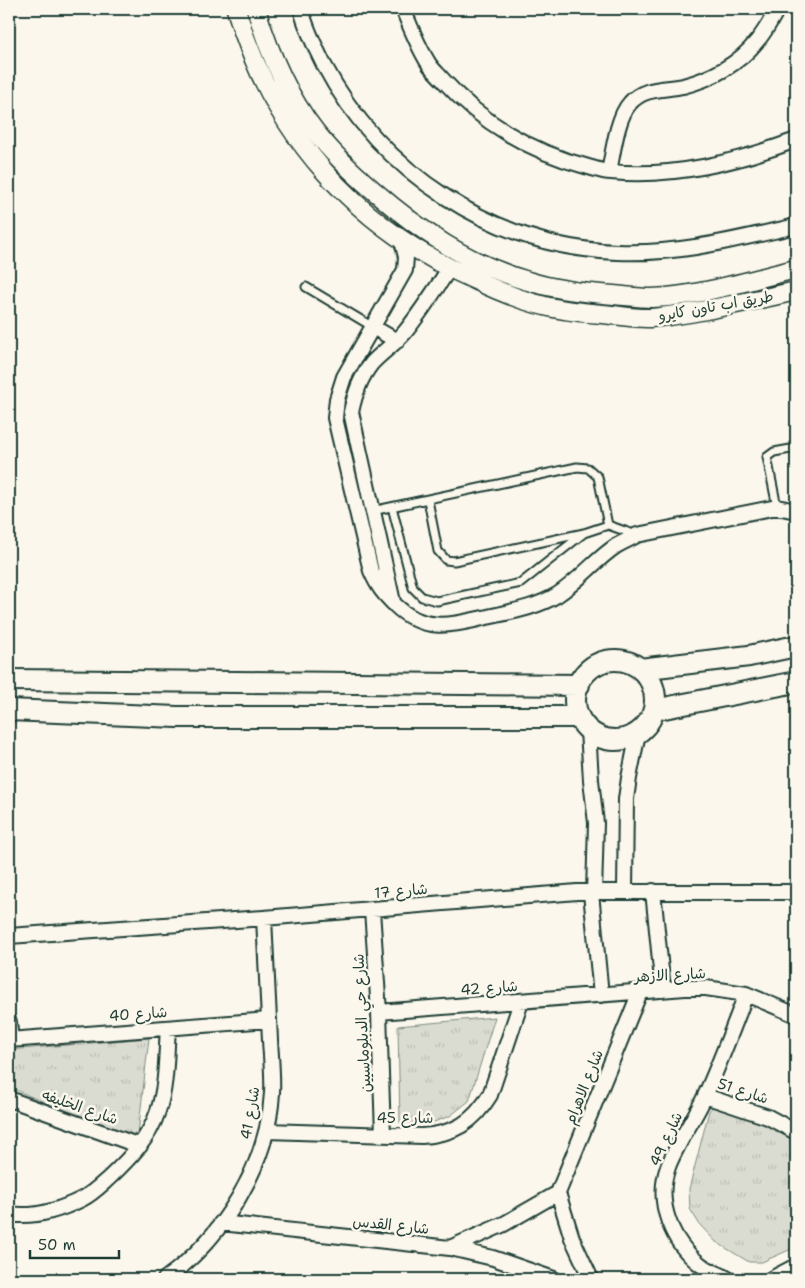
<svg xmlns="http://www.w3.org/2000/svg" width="805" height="1288" viewBox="0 0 805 1288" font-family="'Shantell Sans','Playpen Sans Arabic',sans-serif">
<defs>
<pattern id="grass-tufts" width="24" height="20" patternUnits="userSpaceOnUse" patternTransform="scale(1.25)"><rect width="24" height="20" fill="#dbdcd1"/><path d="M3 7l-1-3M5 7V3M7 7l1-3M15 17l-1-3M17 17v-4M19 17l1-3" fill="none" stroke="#bcbeb4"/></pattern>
</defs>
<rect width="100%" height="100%" fill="#fbf7ec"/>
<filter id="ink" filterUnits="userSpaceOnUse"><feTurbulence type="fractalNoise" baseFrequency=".02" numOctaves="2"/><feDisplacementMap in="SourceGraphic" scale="10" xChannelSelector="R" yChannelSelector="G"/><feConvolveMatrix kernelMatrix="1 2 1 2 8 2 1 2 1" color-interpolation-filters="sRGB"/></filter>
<g filter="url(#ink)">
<path fill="url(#grass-tufts)" stroke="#7d8c82" d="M495 1017 469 1101 450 1116 434 1122 400 1123 398 1026Z
M149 1038 138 1134 118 1135 9 1087V1050Z
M716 1103C748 1106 768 1107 796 1126V1247L762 1262H749L716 1242 700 1225 690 1209 689 1189 709 1111Z"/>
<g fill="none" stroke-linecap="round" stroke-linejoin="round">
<defs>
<path id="service" d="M306 287 373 327
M428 500 438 551 446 560 454 561 584 533 608 525 636 535
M392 507 413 588 422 597 437 601 521 583 584 533
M777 507 767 457 774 452 796 448
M372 511 577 467 588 468 598 477 608 525"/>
<path id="minor" d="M301 9C306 28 315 47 324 65 381 173 494 247 617 252 678 255 737 239 796 226
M403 9C411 28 418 47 429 64 433 70 439 75 444 81 481 122 531 152 585 166 593 168 602 172 611 172 674 178 737 162 796 140
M609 172C613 153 617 117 630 103 644 87 664 90 683 86 711 79 739 64 757 41 764 33 769 24 774 15
M402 241 406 257 405 270 344 377 337 399 335 418 371 571C378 587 383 593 395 605 426 635 454 624 492 616 515 611 537 607 557 595 579 581 595 560 616 546 623 542 630 539 637 535L777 507 796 511
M373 327 397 341
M393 602 351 412C355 394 360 378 372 363 382 352 395 344 405 332 421 312 435 290 449 269
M588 730 591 780 596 823 594 893
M625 891 626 799 629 778 638 733
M653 891 663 990
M591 893 601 995
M372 910 379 1012 383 1135
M9 936 264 918 577 892H796
M379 1012 685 988H706L746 994 796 1015
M9 1022 11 1040
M9 1040 269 1020
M705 1096 768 1117 796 1132
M9 1099 140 1146
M267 1131 422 1136C454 1134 473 1123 490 1095L521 1002
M9 1214C33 1218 60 1210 82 1199 92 1194 101 1185 109 1178 130 1158 149 1139 158 1111 167 1085 166 1055 168 1028
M221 1223 450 1248 493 1258 554 1279
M450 1248 504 1224 558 1193
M165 1279C223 1238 268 1165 272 1093 273 1076 271 1058 270 1040 268 1000 266 959 264 918
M591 1279 572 1238 558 1193 640 992
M728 1279C720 1274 709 1271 701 1265 672 1243 655 1203 668 1167 677 1143 694 1120 705 1096 720 1063 733 1028 746 994
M771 1279 796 1266"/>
<path id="tertiary" d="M236 9C272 134 357 228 475 280 502 293 535 306 565 310 577 312 590 313 602 314 618 315 635 319 651 318 664 317 677 315 689 313 725 307 760 299 796 291
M256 9C269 52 287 95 315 131 332 153 352 172 373 190 419 230 468 264 528 281 556 290 585 293 614 295 626 296 639 298 652 298 701 296 749 280 796 269"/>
<path id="secondary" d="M575 700a40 40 0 1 1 80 0a40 40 0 1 1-80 0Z
M640 669 749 656 796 646
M9 680 579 685
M9 710 177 717H579
M654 710 796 682"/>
</defs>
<use href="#service" stroke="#1f3d34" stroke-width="11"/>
<use href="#minor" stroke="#1f3d34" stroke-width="18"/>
<use href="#tertiary" stroke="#1f3d34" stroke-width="21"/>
<use href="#secondary" stroke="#1f3d34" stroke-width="24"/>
<use href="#service" stroke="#fbf7ec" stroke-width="7"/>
<use href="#minor" stroke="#fbf7ec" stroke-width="14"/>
<use href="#tertiary" stroke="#fbf7ec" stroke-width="18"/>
<use href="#secondary" stroke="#fbf7ec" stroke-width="20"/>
</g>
</g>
<g text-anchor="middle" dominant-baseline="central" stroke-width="5" stroke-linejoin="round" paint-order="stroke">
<g font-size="15" fill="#1f3d34" stroke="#fbf7ec">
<text transform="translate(716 306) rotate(-10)">طريق اب تاون كايرو</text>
<text transform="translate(401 891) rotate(-5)">شارع 17</text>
<text transform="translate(670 975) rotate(-3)">شارع الازهر</text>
<text transform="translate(489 988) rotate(-4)">شارع 42</text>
<text transform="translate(138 1014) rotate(-4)">شارع 40</text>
<text transform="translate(362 1023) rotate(-93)">شارع حي الدبلوماسيين</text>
<text transform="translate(584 1087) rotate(-68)">شارع الاهرام</text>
<text transform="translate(743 1091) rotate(18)">شارع 51</text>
<text transform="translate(80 1107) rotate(19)">شارع الخليفه</text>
<text transform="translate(250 1113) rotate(-80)">شارع 41</text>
<text x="405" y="1118">شارع 45</text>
<text transform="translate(666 1139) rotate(-65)">شارع 49</text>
<text transform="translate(391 1225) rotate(6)">شارع القدس</text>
</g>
</g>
<rect width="805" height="1288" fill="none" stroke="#fbf7ec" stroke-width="30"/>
<rect x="15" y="15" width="775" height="1258" fill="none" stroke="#1f3d34" stroke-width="2" filter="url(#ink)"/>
<path d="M30 1250v8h89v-8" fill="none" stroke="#1f3d34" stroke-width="2.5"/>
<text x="38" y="1250" font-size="15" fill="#1f3d34" stroke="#fbf7ec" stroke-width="4" paint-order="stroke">50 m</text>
</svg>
